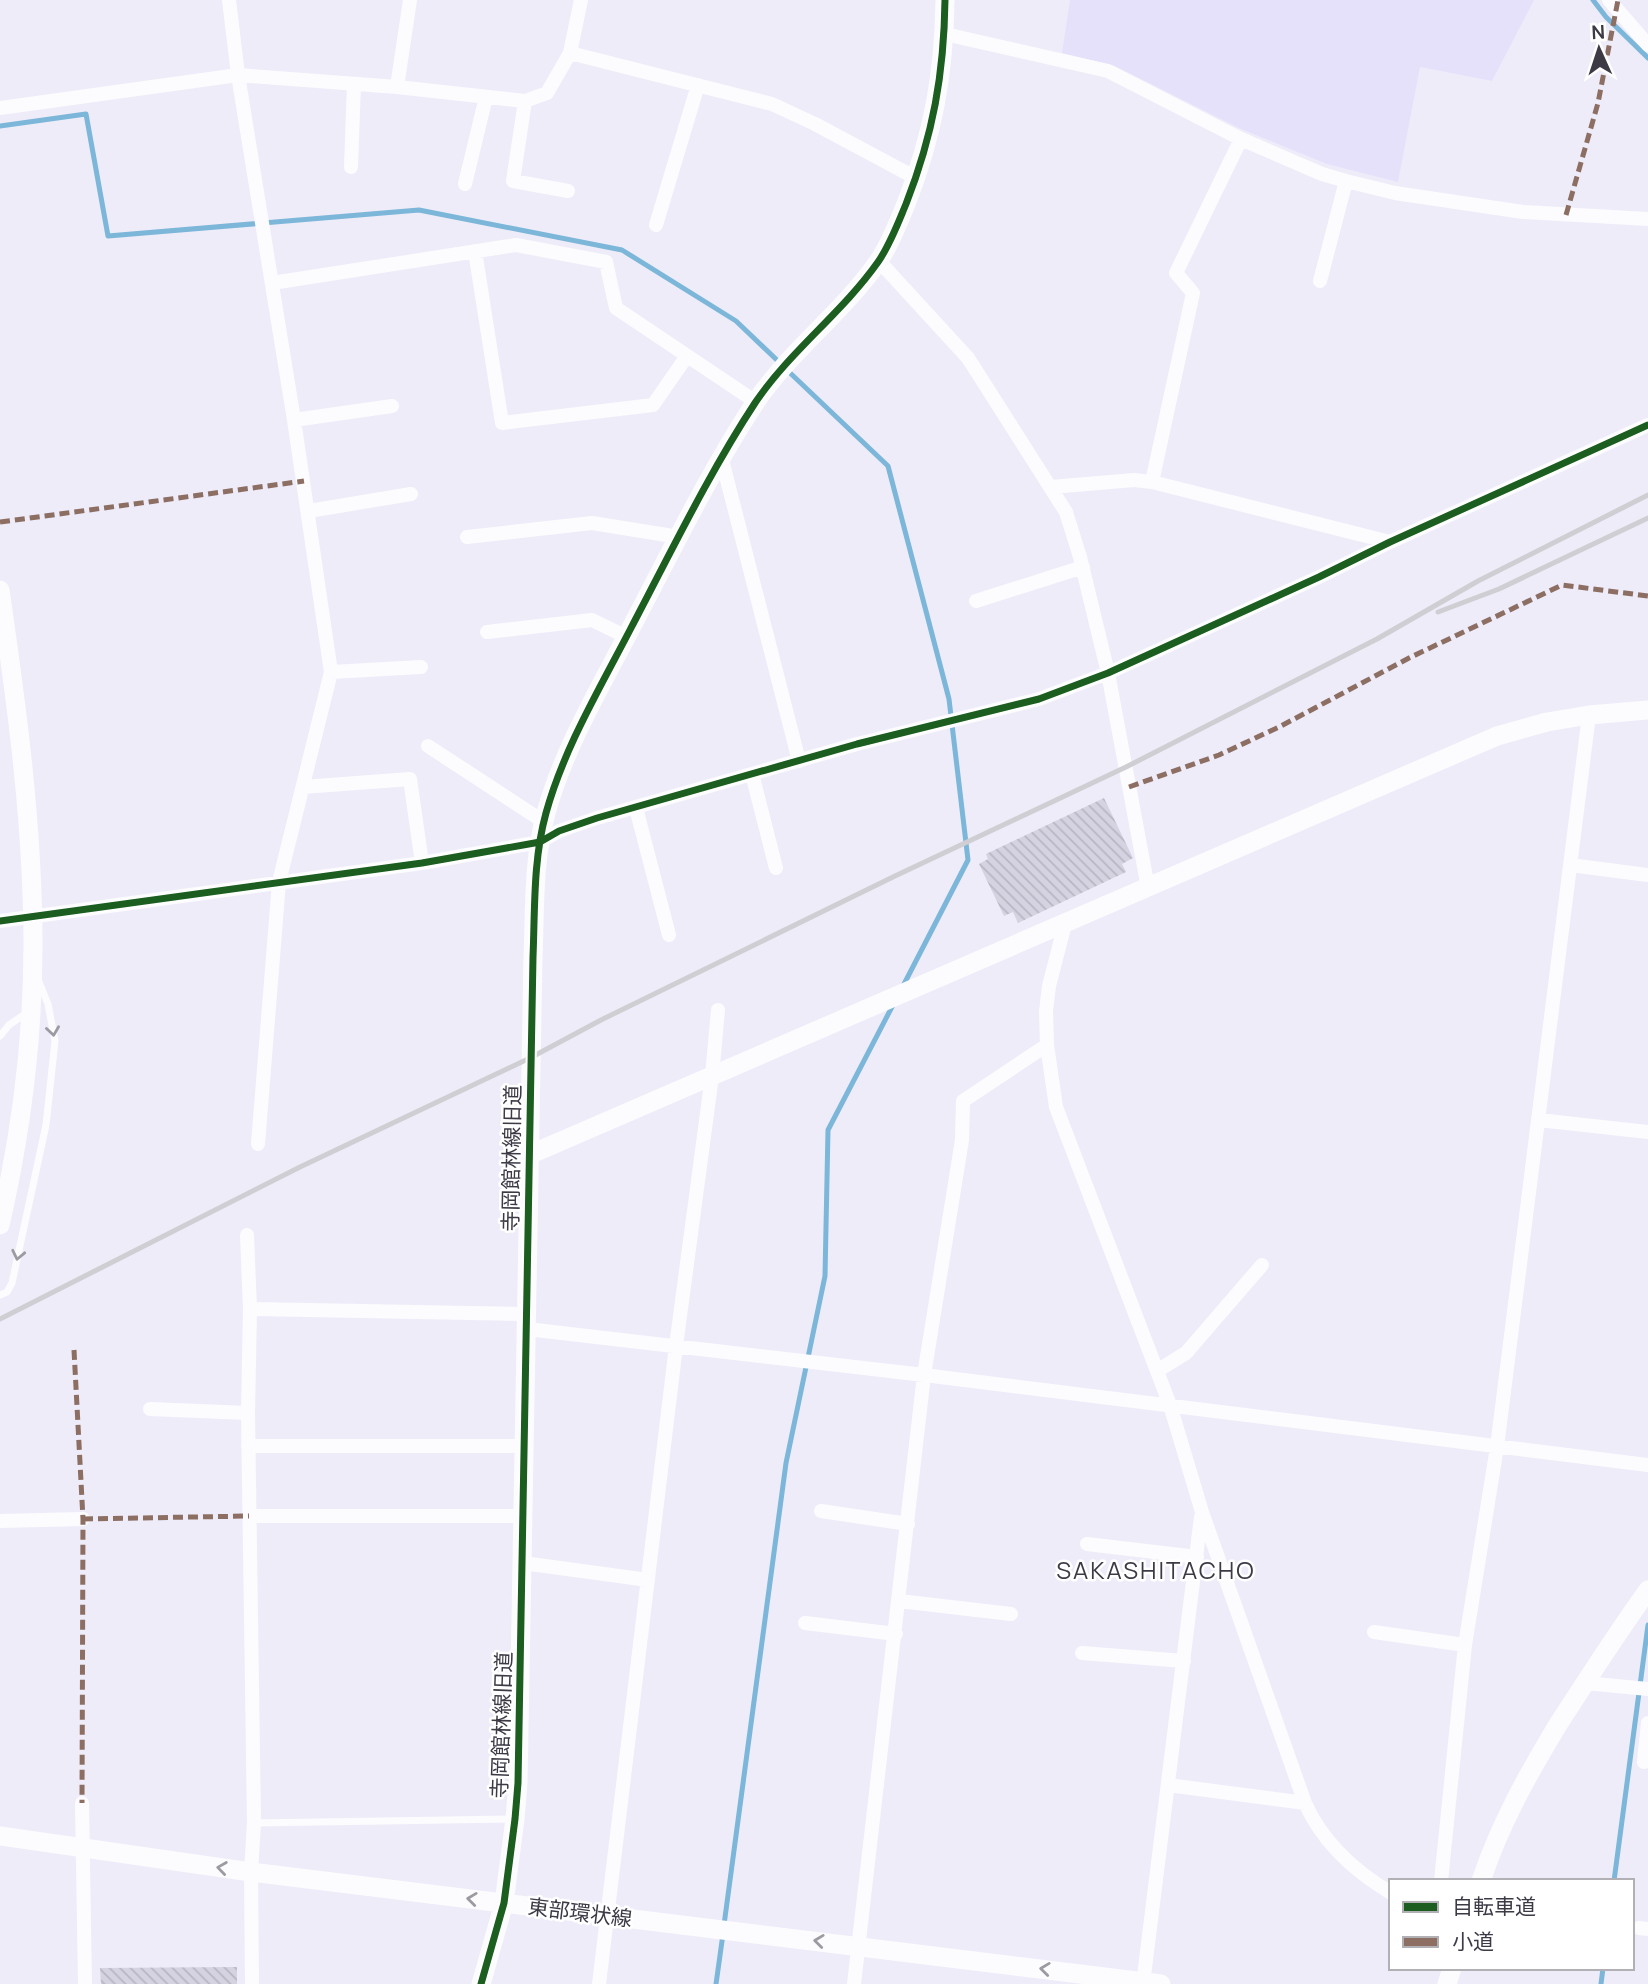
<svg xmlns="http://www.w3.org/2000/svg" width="1648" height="1984" viewBox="0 0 1648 1984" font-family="Manrope,'Noto Sans JP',sans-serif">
<defs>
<pattern id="building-back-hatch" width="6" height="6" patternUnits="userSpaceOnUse" patternTransform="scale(1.75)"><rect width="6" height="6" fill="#d5d3e1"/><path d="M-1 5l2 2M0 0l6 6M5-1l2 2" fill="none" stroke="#b8b6c2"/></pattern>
</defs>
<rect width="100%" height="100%" fill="#eeecf9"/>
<path fill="#e6e1fa" d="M1070 0H1534L1492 81 1420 67 1398 182 1327 164 1241 129 1115 66 1062 53Z"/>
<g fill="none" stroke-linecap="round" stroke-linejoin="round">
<path stroke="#7cb6d8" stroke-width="5" d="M1593 0 1606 17 1648 58
M0 126 86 114 108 236 419 210 622 250 736 321 780 363
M787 370 888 466 949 699 968 860 902 988
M1614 1881 1648 1625
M724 1925 786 1463 825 1276 828 1130 894 1003
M716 1984 723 1934
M1601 1984 1603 1968"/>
</g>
<path fill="url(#building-back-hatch)" d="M1104 798 1132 856 1133 858 1122 864 1126 872 1018 923 1013 912 1004 916 979 864 988 859 986 854Z
M237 1967V1984H101L100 1968Z"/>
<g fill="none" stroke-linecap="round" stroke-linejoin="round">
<path stroke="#fcfcfe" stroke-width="7" d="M0 1036 9 1025 28 1012
M0 1295 7 1292 12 1283 46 1125 55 1041 48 1004 37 977
M255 1823 512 1819"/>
<path stroke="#fcfcfe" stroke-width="14" d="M229 0 238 75 294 420 331 672 279 882 258 1144
M1609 0 1648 45
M945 34 1108 71 1241 139 1322 174 1346 181 1395 193 1523 212 1648 219
M570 53 581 0
M397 87 410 0
M525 101 513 181 568 191
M0 108 238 75 397 87 525 101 547 93 570 53 772 104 815 124 916 178
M351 167 354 84
M465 184 486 97
M656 225 698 85
M475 251 502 423 653 405 687 356
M879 261 968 358 1066 512 1080 557 1108 673 1148 888
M1320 281 1346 181
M272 283 516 245 606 262 616 308 756 402
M294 420 392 406
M722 460 799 761
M1152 482 1193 293 1176 273 1241 139
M1051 487 1134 480 1152 482 1390 542
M309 511 411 494
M467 537 592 523 679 537
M976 601 1083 567
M487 632 592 620 627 637
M331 672 421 667
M428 746 544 822
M752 774 776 868
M303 787 410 779 422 863
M636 808 669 935
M1570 865 1648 875
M0 921 422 863 540 842 559 831 597 818 857 744 1039 699 1108 673 1319 577 1390 542 1648 425
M1065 924 1049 986 1046 1011 1047 1045 1056 1107 1170 1405 1202 1512 1305 1803C1323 1843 1354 1871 1391 1893
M1539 1120 1648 1132
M247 1235 250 1309 248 1413 254 1823 251 1872 252 1984
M250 1309 527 1314
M527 1329 924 1375 1648 1465
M1157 1371 1186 1353 1262 1265
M150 1409 248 1413
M248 1446H525
M821 1511 908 1524
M249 1516H523
M0 1521 83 1519
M1087 1544 1197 1557
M523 1563 648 1580
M899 1601 1011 1614
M805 1623 896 1634
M1374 1632 1465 1645
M1082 1653 1184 1661
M1585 1683 1648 1689
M1644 1762 1648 1723
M1168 1785 1305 1803
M82 1803 85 1984
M1441 1881 1465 1645 1497 1447 1589 715
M1639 1928 1648 1929
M599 1984 676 1346 712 1076 718 1010
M854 1984 924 1375 962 1140 963 1101 1047 1045
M1143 1984 1201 1517"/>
<path stroke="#fcfcfe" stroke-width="19" d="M0 590C17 707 33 826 33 945 33 1038 21 1134 0 1225
M529 1155 1497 736 1547 722 1589 715 1648 710
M0 1836 251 1872 1161 1984
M1481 1881C1500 1824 1528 1774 1559 1723 1588 1678 1617 1633 1648 1590
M481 1984 504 1903 515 1819 518 1783 533 957C535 909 533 860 546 813 564 748 600 688 631 628 670 554 709 473 755 403 790 351 842 313 878 262 890 245 898 223 906 204 933 135 944 74 945 0
M1447 1984 1452 1968"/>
<path stroke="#cfced2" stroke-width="5" d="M1438 612 1499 589 1648 518
M0 1319 300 1167 530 1058 601 1020 895 876 1126 767 1377 639 1478 581 1648 495"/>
<path stroke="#8d6e63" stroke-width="5" stroke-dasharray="10 5" stroke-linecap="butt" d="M1566 215 1598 103 1618 0
M0 522 304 481
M1129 787 1219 755 1281 726 1409 658 1562 585 1648 596
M74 1350 83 1519 82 1803
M83 1519 249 1516"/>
<defs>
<path id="cycleway" d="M0 921 422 863 540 842 559 831 597 818 857 744 1039 699 1108 673 1319 577 1390 542 1648 425
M481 1984 504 1903 515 1819 518 1783 533 957C535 909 533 860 546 813 564 748 600 688 631 628 670 554 709 473 755 403 790 351 842 313 878 262 890 245 898 223 906 204 933 135 944 74 945 0"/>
</defs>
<use href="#cycleway" stroke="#fff" stroke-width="11"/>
<use href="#cycleway" stroke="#1b5e20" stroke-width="7"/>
</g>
<defs><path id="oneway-chevron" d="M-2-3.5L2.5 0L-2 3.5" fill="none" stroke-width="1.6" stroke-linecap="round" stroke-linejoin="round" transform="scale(1.75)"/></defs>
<g stroke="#9c9ba2">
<use href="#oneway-chevron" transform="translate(53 1031) rotate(82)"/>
<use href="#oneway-chevron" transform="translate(18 1255) rotate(102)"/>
<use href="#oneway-chevron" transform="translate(222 1868) rotate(-172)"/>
<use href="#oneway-chevron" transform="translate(472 1899) rotate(-173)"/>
<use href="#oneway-chevron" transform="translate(819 1941) rotate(-173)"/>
<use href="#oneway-chevron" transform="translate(1045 1969) rotate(-173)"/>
</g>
<g text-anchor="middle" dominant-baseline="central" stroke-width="5" stroke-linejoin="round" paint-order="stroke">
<g font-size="21" fill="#3d3a46" stroke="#fff">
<text transform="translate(511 1158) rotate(-89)">寺岡館林線旧道</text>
<text transform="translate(501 1725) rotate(-88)">寺岡館林線旧道</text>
<text transform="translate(580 1912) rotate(7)">東部環状線</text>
</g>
<g font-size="24" letter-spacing="2" fill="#3d3a46" stroke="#fff">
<text x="1156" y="1569">SAKASHITACHO</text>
</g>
</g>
<rect x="1389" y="1879" width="245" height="91" fill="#ffffff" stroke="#b1b0b5" stroke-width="2"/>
<rect x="1403" y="1902" width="35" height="10" fill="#1b5e20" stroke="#b1b0b5" stroke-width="2"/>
<text x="1452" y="1914" font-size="21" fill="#3d3a46">自転車道</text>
<rect x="1403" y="1937" width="35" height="10" fill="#8d6e63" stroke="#b1b0b5" stroke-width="2"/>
<text x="1452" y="1949" font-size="21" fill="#3d3a46">小道</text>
<g transform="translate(1599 49) rotate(357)" stroke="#ffffff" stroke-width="5" paint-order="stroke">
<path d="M0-5L12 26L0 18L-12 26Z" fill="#3d3a46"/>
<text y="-10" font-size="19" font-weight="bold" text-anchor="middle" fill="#3d3a46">N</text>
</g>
</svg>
